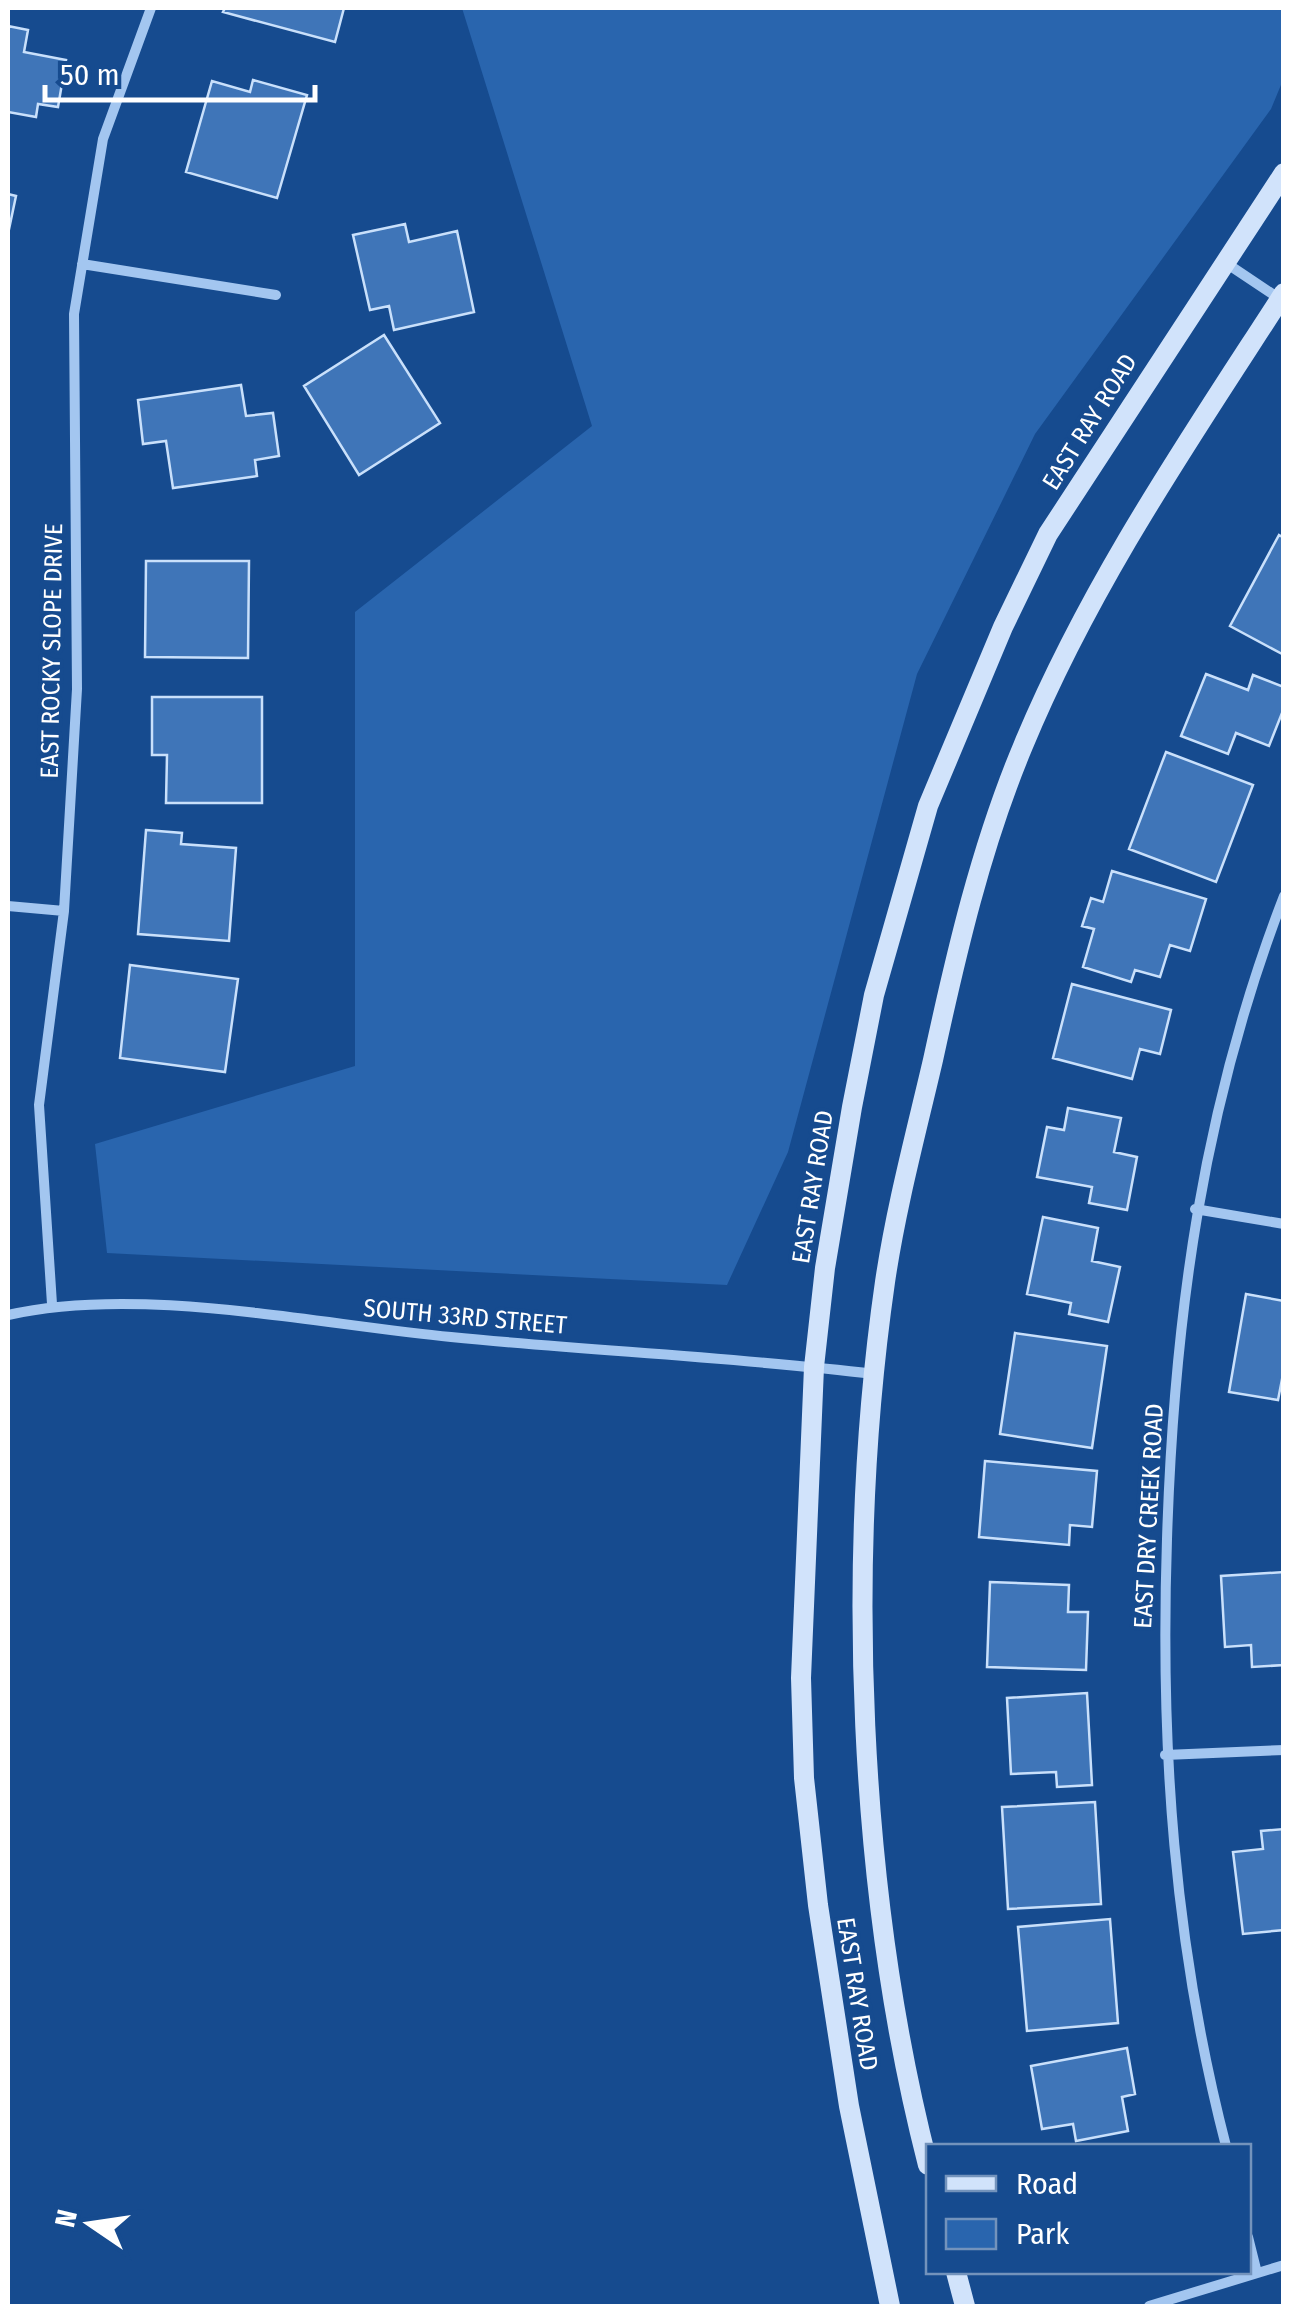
<svg xmlns="http://www.w3.org/2000/svg" width="1291" height="2314" viewBox="0 0 1291 2314" font-family="'Fira Sans Condensed',sans-serif">
<rect width="100%" height="100%" fill="#164b8f"/>
<path fill="#2965ae" d="M462 8H1283V80L1271 109 1035 434 917 674 788 1152 727 1285 107 1253 95 1144 355 1066V612L592 426Z"/>
<path fill="#3f75b8" stroke="#c9e0fb" stroke-width="2.5" d="M225 8H344L335 42 223 12Z
M8 26 28 30 24 52 66 60 58 107 38 104 36 117 8 112Z
M253 80 307 95 277 198 186 172 212 81 250 92Z
M8 194 16 196 8 234Z
M405 224 409 242 457 231 474 312 394 330 389 306 370 310 353 235Z
M384 335 440 423 359 475 304 386Z
M241 385 246 416 273 413 279 456 255 460 257 476 173 488 166 441 143 444 138 400Z
M1279 535 1284 538V655L1230 626Z
M146 561H249L248 658 145 657Z
M1206 674 1248 690 1253 675 1284 687V708L1269 746 1236 733 1228 754 1181 736Z
M152 697H262V803H166L167 755H152Z
M1166 752 1253 785 1216 882 1129 849Z
M146 830 182 833 181 844 236 848 229 941 138 934Z
M1112 871 1206 899 1190 951 1170 945 1160 977 1135 970 1131 982 1083 967 1094 929 1082 926 1091 898 1103 902Z
M130 965 238 979 225 1072 120 1058Z
M1072 984 1171 1010 1160 1054 1140 1049 1132 1079 1053 1058Z
M1068 1108 1121 1118 1114 1152 1137 1157 1127 1210 1089 1203 1092 1187 1037 1177 1047 1127 1064 1130Z
M1043 1217 1098 1228 1092 1261 1120 1267 1108 1322 1069 1314 1071 1303 1027 1294Z
M1246 1294 1284 1301V1369L1278 1400 1229 1392Z
M1015 1333 1107 1346 1092 1448 1000 1434Z
M985 1461 1097 1471 1092 1527 1070 1525 1069 1545 979 1537Z
M1284 1572V1665L1252 1667 1251 1645 1225 1647 1221 1576Z
M990 1582 1069 1585 1068 1612H1088L1086 1670 987 1667Z
M1087 1693 1092 1785 1057 1787 1056 1772 1011 1774 1007 1698Z
M1095 1802 1101 1904 1008 1909 1002 1807Z
M1284 1829V1930L1243 1934 1233 1852 1263 1849 1261 1831Z
M1110 1919 1118 2023 1027 2031 1018 1927Z
M1127 2048 1135 2094 1122 2097 1128 2131 1076 2141 1073 2124 1042 2129 1031 2066Z"/>
<g fill="none" stroke-linecap="round" stroke-linejoin="round">
<path stroke="#a3c6f0" stroke-width="10" d="M1226 263 1283 301
M82 264 276 295
M8 906 64 911
M1195 1209 1284 1224
M52 1304 39 1105 64 911 77 689 74 314 103 139 151 8
M8 1315C140 1285 314 1324 451 1337 592 1351 734 1357 874 1374
M1165 1755 1284 1750
M1226 2146C1174 1945 1160 1747 1167 1539 1174 1316 1203 1106 1284 896
M1248 2237 1257 2273
M1149 2306 1284 2265"/>
<path stroke="#d1e3fb" stroke-width="20" d="M928 2165C858 1893 845 1560 885 1282 896 1207 916 1133 933 1060 956 954 981 846 1023 746 1090 584 1189 440 1284 293
M956 2272 965 2306
M890 2306 849 2106 818 1905 804 1778 801 1678 814 1367 825 1268 852 1107 874 995 928 806 1003 627 1048 534 1284 173"/>
</g>
<g text-anchor="middle" dominant-baseline="central" stroke-width="8" stroke-linejoin="round" paint-order="stroke">
<g font-size="25" fill="#fff" stroke="#164b8f">
<text transform="translate(1090 422) rotate(-58)">EAST RAY ROAD</text>
<text transform="translate(52 651) rotate(-89)">EAST ROCKY SLOPE DRIVE</text>
<text transform="translate(813 1187) rotate(-81)">EAST RAY ROAD</text>
<text transform="translate(465 1317) rotate(5)">SOUTH 33RD STREET</text>
<text transform="translate(1149 1516) rotate(-87)">EAST DRY CREEK ROAD</text>
<text transform="translate(857 1994) rotate(81)">EAST RAY ROAD</text>
</g>
</g>
<rect width="1291" height="2314" fill="none" stroke="#ffffff" stroke-width="20"/>
<rect x="926" y="2144" width="325" height="130" fill="#164b8f" stroke="#7393bc" stroke-width="2.5"/>
<rect x="946" y="2176" width="50" height="15" fill="#d1e3fb" stroke="#7393bc" stroke-width="2.5"/>
<text x="1016" y="2194" font-size="30" fill="#ffffff">Road</text>
<rect x="946" y="2219" width="50" height="30" fill="#2965ae" stroke="#7393bc" stroke-width="2.5"/>
<text x="1016" y="2244" font-size="30" fill="#ffffff">Park</text>
<g transform="translate(90 2224) rotate(283)" stroke="#164b8f" stroke-width="8" paint-order="stroke">
<path d="M0-8L18 38L0 25L-18 38Z" fill="#ffffff"/>
<text y="-15" font-size="28" font-weight="bold" text-anchor="middle" fill="#ffffff">N</text>
</g>
<path d="M45 85v15h270v-15" fill="none" stroke="#ffffff" stroke-width="5"/>
<text x="60" y="85" font-size="30" fill="#ffffff" stroke="#164b8f" stroke-width="8" paint-order="stroke">50 m</text>
</svg>
